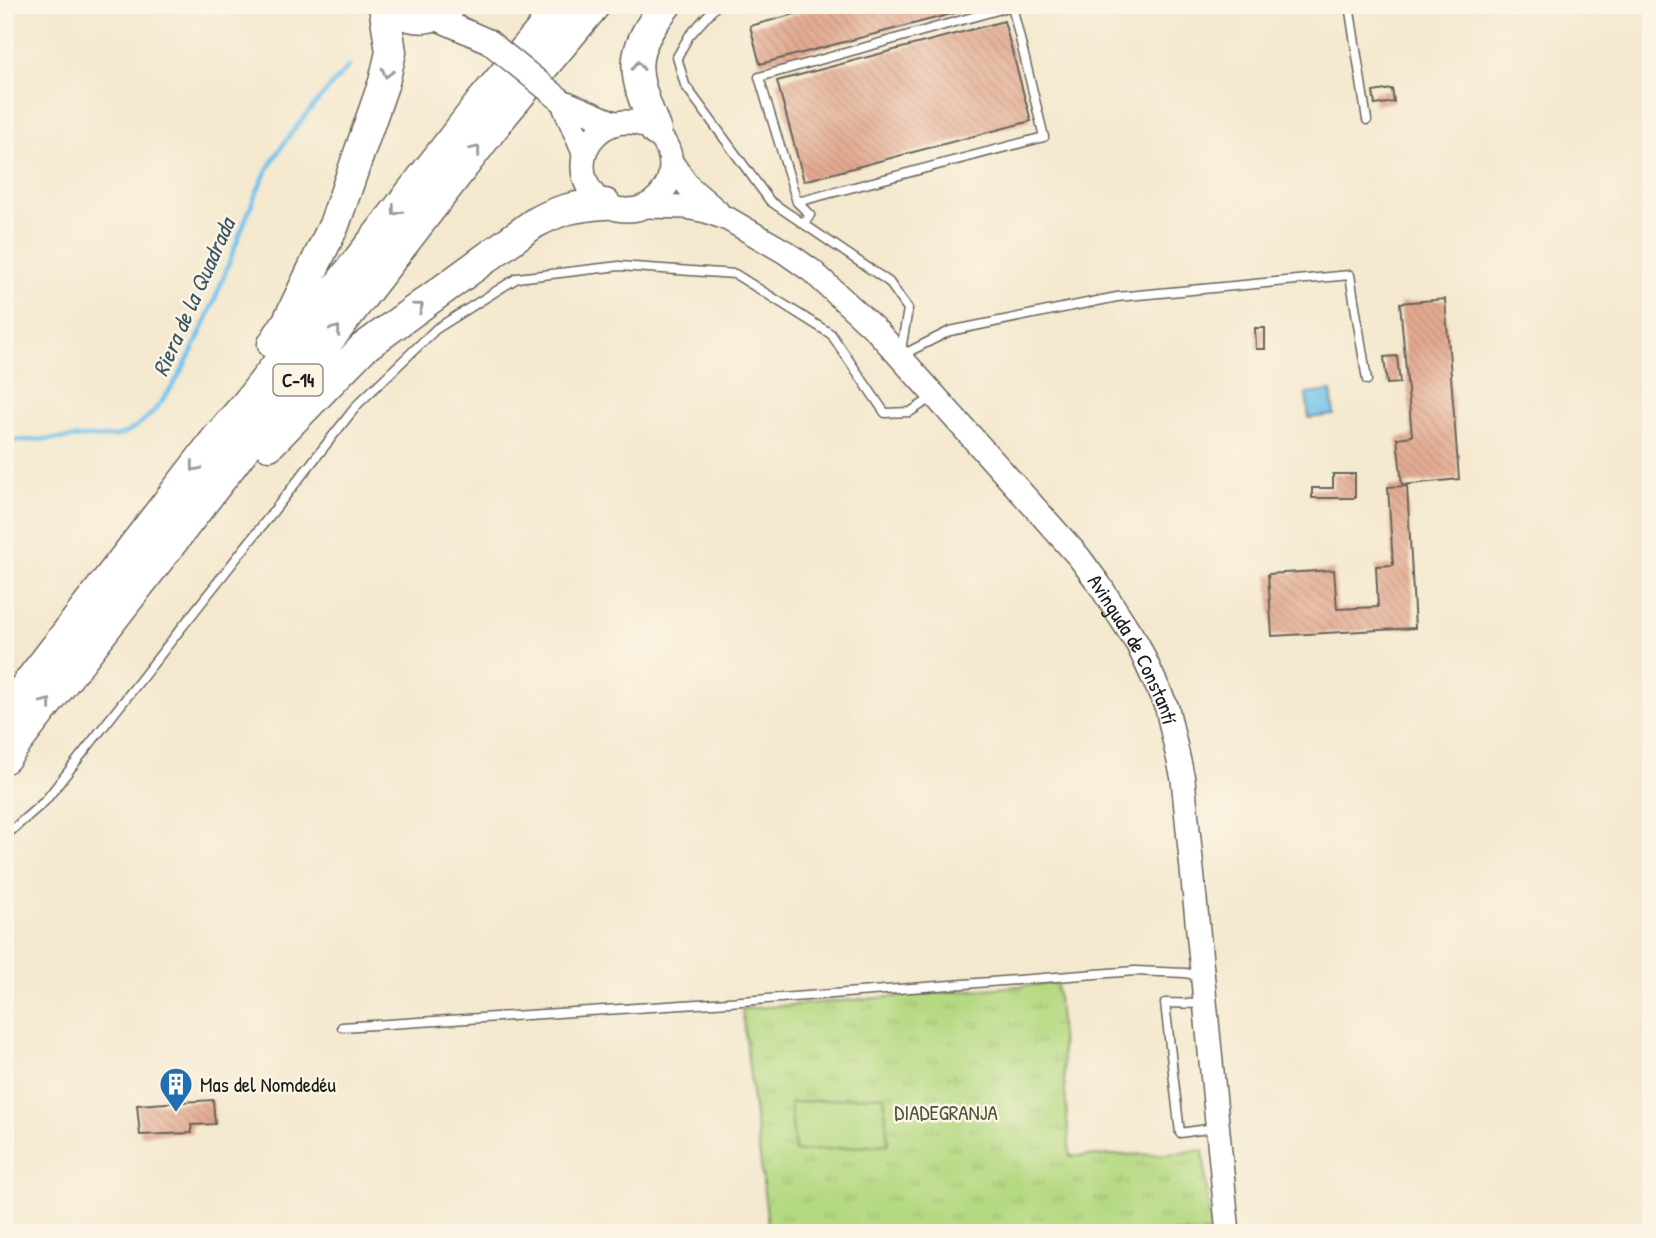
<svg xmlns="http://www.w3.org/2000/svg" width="1656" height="1238" viewBox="0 0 1656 1238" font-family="'Patrick Hand',sans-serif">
<defs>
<pattern id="park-tufts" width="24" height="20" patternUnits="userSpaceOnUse" patternTransform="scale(1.75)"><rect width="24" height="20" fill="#b5d982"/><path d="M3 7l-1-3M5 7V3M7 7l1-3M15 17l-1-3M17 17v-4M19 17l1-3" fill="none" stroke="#9bba70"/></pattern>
<pattern id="building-back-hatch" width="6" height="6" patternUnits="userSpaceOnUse" patternTransform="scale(1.75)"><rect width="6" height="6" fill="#e2a990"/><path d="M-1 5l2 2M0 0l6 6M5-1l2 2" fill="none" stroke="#c1917c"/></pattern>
</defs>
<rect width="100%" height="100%" fill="#fcf5e5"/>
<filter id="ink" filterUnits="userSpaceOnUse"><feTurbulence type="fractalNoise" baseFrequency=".0143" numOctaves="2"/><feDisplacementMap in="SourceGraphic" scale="14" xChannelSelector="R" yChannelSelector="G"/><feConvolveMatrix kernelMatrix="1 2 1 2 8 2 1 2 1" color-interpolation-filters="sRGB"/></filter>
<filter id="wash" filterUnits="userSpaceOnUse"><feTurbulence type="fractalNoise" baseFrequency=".00686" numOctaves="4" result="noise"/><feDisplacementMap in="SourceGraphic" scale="28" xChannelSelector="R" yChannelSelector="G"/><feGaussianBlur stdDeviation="1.57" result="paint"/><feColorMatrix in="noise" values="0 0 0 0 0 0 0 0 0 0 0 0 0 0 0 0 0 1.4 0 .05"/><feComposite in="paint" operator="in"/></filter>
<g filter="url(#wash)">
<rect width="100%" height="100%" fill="#f4e8ce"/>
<path fill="url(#park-tufts)" stroke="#687a4f" stroke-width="2" d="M1057 983 1070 1156 1168 1154 1203 1150 1211 1233H769L742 1009Z"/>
<path fill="#b5d982" stroke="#687a4f" stroke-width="2" d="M884 1095 888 1144 795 1152 790 1103Z"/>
<path fill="#70c2ec" stroke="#466f84" stroke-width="2" d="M1331 391 1334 415 1309 418 1306 394Z"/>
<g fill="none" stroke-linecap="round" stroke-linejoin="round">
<path stroke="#70c2ec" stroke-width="4.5" d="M5 441C32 440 58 439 85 437 95 437 107 438 117 436 192 415 232 231 270 165 291 129 321 97 349 66"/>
</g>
<g id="blocks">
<path fill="url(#building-back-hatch)" d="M829 5H981L982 6 760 64 750 26Z
M1004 21 1031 121 804 181 777 81Z
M1392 89 1394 102 1375 105 1373 92Z
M1445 299 1459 479 1402 485 1397 438 1412 436 1400 303Z
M1255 328H1265V349H1256Z
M1397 356 1400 383 1387 384 1384 357Z
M1333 474H1355V498H1312V488H1333Z
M1407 486 1415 628 1272 636 1268 574 1334 570 1337 609 1378 607 1376 566 1393 565 1388 487Z
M213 1100 215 1124 191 1125 192 1133 140 1135 137 1105Z"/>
</g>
</g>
<g filter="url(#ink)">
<use href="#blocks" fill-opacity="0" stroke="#68635a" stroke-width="2"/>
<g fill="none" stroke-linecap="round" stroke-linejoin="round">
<defs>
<path id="lane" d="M717 5 689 36 677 57 685 85 770 201 889 282 908 309 901 350
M1349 5 1367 120
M797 202 759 77 1012 6 1044 137 797 202 810 215 804 224
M902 355 950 331 1117 297 1350 275 1367 380
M5 836 45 801 358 404 436 329 517 278 619 266 735 274 831 334 885 413 910 412 933 397
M1203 1004 1165 1003 1180 1133 1214 1128
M342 1027 729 1002 1135 971 1185 973 1200 976"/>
<g id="secondary">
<path d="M384 5C407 26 434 27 456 5"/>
<path d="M438 19 488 41"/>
<path d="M562 101 584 153"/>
<path d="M562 101 614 123"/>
<circle cx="627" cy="166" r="44"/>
<path d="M671 162 689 187 717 211"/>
<path id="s1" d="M647 206 686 207 706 211 728 219 785 252 812 271 877 331 1079 557 1099 584 1138 645 1167 708 1183 779 1228 1233"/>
</g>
<path id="highway" d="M656 131C634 74 625 57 666 5
M273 344 288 321 334 225 384 82 391 52 384 5
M269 445 363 348 533 224C560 209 575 206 605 204
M5 713 217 438 248 402 481 102 562 5
M5 758 503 115 595 5"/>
</defs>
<use href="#lane" stroke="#68635a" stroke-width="11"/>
<use href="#secondary" stroke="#68635a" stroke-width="26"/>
<use href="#highway" stroke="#68635a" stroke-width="33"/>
<use href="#lane" stroke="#fff" stroke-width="8"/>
<use href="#secondary" stroke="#fff" stroke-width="23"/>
<use href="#highway" stroke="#fff" stroke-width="30"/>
<defs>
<path id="secondary-bridge" d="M488 41 562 101"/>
</defs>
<use href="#secondary-bridge" stroke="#68635a" stroke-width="26" stroke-linecap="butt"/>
<use href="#secondary-bridge" stroke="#fff" stroke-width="23"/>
</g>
<defs><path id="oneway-chevron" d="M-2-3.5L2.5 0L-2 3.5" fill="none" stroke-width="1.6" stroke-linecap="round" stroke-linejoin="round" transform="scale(1.75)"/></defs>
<g stroke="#999">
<use href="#oneway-chevron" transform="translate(638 66) rotate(-89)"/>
<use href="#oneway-chevron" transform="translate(387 73) rotate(105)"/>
<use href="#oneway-chevron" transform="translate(476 150) rotate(-52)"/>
<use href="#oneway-chevron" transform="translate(396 211) rotate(128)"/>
<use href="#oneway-chevron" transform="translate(419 307) rotate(-36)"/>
<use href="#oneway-chevron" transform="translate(336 330) rotate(-52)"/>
<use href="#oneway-chevron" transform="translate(195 467) rotate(128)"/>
<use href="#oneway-chevron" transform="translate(47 703) rotate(-52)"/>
</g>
</g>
<defs>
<symbol id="building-pin" viewBox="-11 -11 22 30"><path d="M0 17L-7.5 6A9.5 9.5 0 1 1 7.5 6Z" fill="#1f6fb2" stroke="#fcf5e5"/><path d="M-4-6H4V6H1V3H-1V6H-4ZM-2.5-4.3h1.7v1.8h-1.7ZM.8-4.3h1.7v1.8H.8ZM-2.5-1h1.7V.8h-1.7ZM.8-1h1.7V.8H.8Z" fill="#fff"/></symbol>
</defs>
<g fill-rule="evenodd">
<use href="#building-pin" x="157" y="1065" width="38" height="52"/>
</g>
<g text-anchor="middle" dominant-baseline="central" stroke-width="5" stroke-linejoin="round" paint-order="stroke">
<rect fill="#fcf5e5" stroke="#5f5d58" stroke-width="2" x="273.5" y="364.5" width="49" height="31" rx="5"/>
<g font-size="19" font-weight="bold" fill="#1c1c1c">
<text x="298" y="380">C-14</text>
</g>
<g font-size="21" fill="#1c1c1c" stroke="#fcf5e5">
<text stroke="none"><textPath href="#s1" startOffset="681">Avinguda de Constantí</textPath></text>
</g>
<g font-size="21" fill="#1c1c1c" stroke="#fcf5e5" text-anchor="start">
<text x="200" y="1084">Mas del Nomdedéu</text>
</g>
<g font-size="21" fill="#4a553b" stroke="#fcf5e5">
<text x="946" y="1112">DIADEGRANJA</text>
</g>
<g font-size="23" font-style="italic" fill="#395665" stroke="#fcf5e5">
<text transform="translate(193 297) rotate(-66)">Riera de la Quadrada</text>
</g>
</g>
<rect width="1656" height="1238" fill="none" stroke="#fcf5e5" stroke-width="28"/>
</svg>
